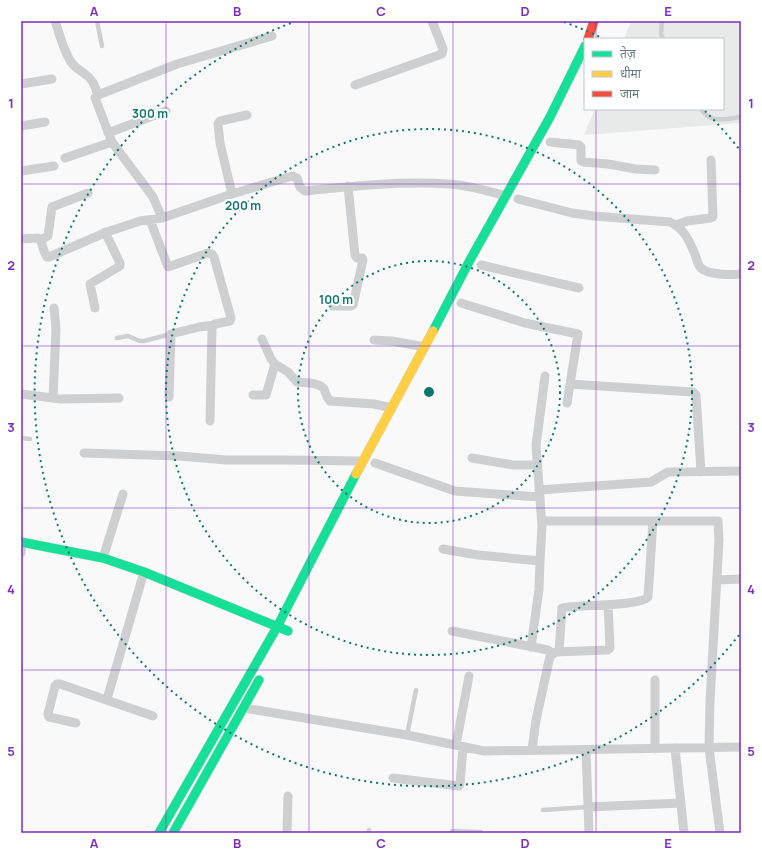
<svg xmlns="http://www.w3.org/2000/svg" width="762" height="854" viewBox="0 0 762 854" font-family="Manrope,'Noto Sans Devanagari',sans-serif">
<rect width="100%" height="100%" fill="#f9f9f9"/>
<path fill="#e8e9e9" d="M631 21H741V123L584 135 595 109H723V39H624Z"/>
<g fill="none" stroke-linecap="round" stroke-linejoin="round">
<defs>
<path id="fast" d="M433 331 470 260 550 117 585 46
M21 542 103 558 144 572 288 631
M159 833 277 627 356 474
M173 833 259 680"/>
<path id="slow" d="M356 474 433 331"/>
<path id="jam" d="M588 39 594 21"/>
</defs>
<use href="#fast" stroke="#d5d6d7" stroke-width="10"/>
<use href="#slow" stroke="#d5d6d7" stroke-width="10"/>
<use href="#jam" stroke="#d5d6d7" stroke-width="10"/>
<path stroke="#cecfd0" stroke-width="4.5" d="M97 21 102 46
M662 21 661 34 663 39
M701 109C709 124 727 119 741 117
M117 338 128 336 140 341H144L171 334
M21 438 30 439
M407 735 416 690
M543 810 588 807
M369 830V833
M450 833 452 831 481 832"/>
<path stroke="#cecfd0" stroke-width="9" d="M55 21C60 35 63 50 71 62 75 68 80 70 85 74 93 79 95 87 98 95
M21 84 52 79
M355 85 442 54 443 49 432 21
M21 126 45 122
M108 133 166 111
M550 142 579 145 581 147V161L583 162 608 164 636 169 655 170
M65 158 112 142
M21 171 54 166
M232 194 220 143 218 124 220 121 247 115
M518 199 572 213 594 216 670 222C685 229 690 242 696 257 697 260 698 265 701 268 708 275 732 275 741 274
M162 218 153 197 112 142 95 98 98 95 177 64 272 36
M150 220 168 267 208 253 212 254 214 257 231 318 230 321 215 324 212 328 210 421
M676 225 687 221 711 218 713 217 711 160
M21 239 38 238C44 243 42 251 47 257H49L107 232 140 221 162 218 232 194 292 176 297 178 300 187 305 191C352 186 401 181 449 184 468 185 488 191 506 196
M40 240 48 236 52 207 88 193
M481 265 579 288
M461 303 525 323 578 334 567 403
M333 306H351L353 305 363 260 362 258H357L355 255 348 186
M95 308 90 284 120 266V263L105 232
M262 339 271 359 275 364 288 372 297 382C304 383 320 382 324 389 326 394 326 397 330 401L374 404 392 408
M374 340 392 341 425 347
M570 384 693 392 696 395 701 472
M21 394 61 399 119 398
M253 395H266L275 364
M169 397 171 334 199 327 214 325
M53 398 56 329 54 308
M84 453 179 456 226 460H284L362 461
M472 458 513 465H537
M375 463 455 491 539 497
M539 490 651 482 668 472 741 471
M542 521H718L719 540 710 701 709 748 720 833
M443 549 478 555 540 561
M21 553 22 542
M103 558 123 494
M717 580 741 579
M452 631 548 650 552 653
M531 647 539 589 540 561 542 526 536 446 545 376
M559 651 562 608C577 604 639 607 648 597L653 521
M655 680V749
M107 699 144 572
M244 708 407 735 484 751 741 747
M76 723 49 717 48 714 55 686 57 684H60L153 716
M456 745 469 676
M675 748 684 833
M532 750 536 720 550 656 556 652 608 650 610 648 608 605
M586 750 589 833
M393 778 459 786 460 784 463 747
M588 807 681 803
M287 833 288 796"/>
<use href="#fast" stroke="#16e098" stroke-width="9"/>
<use href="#slow" stroke="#ffcf43" stroke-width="9"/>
<use href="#jam" stroke="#f24e42" stroke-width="9"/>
</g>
<path fill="none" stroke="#7b2cbf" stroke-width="1" stroke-opacity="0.55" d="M166 21V833M309 21V833M453 21V833M596 21V39M596 109V833M21 184H741M21 346H741M21 508H741M21 670H741"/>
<g fill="none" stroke="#0f766e" stroke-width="2" stroke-dasharray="2 4">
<circle cx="429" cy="392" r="131"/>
<circle cx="429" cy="392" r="263"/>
<path d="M739 635A394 394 0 1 1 294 22M564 22A394 394 0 0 1 602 38M705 111A394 394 0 0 1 739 149"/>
</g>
<circle cx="429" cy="392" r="6" fill="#0f766e" stroke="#fff" stroke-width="2"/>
<g font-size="12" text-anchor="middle" font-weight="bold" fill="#0f766e" stroke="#fff" stroke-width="4" stroke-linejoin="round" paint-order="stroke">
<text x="150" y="118">300 m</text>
<text x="243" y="210">200 m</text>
<text x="336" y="304">100 m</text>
</g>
<rect width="762" height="854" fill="none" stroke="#ffffff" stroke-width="44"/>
<rect x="584" y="38" width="140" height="72" fill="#ffffff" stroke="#c1c8cd"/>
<rect x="592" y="51" width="20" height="6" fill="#16e098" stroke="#c1c8cd"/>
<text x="620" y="58" font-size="12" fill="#657683">तेज़</text>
<rect x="592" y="71" width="20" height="6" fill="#ffcf43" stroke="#c1c8cd"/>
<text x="620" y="78" font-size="12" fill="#657683">धीमा</text>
<rect x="592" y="91" width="20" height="6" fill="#f24e42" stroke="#c1c8cd"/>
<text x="620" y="98" font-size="12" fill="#657683">जाम</text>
<rect x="22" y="22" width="718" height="810" fill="none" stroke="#7b2cbf" stroke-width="1.5"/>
<g font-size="13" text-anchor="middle" font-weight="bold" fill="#7b2cbf">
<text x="94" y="16">A</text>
<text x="237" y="16">B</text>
<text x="381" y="16">C</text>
<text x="525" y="16">D</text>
<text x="668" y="16">E</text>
<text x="11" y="108">1</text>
<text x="751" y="108">1</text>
<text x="11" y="270">2</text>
<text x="751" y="270">2</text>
<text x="11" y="432">3</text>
<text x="751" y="432">3</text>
<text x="11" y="594">4</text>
<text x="751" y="594">4</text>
<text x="11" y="756">5</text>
<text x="751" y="756">5</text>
<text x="94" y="848">A</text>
<text x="237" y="848">B</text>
<text x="381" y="848">C</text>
<text x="525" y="848">D</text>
<text x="668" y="848">E</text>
</g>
</svg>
